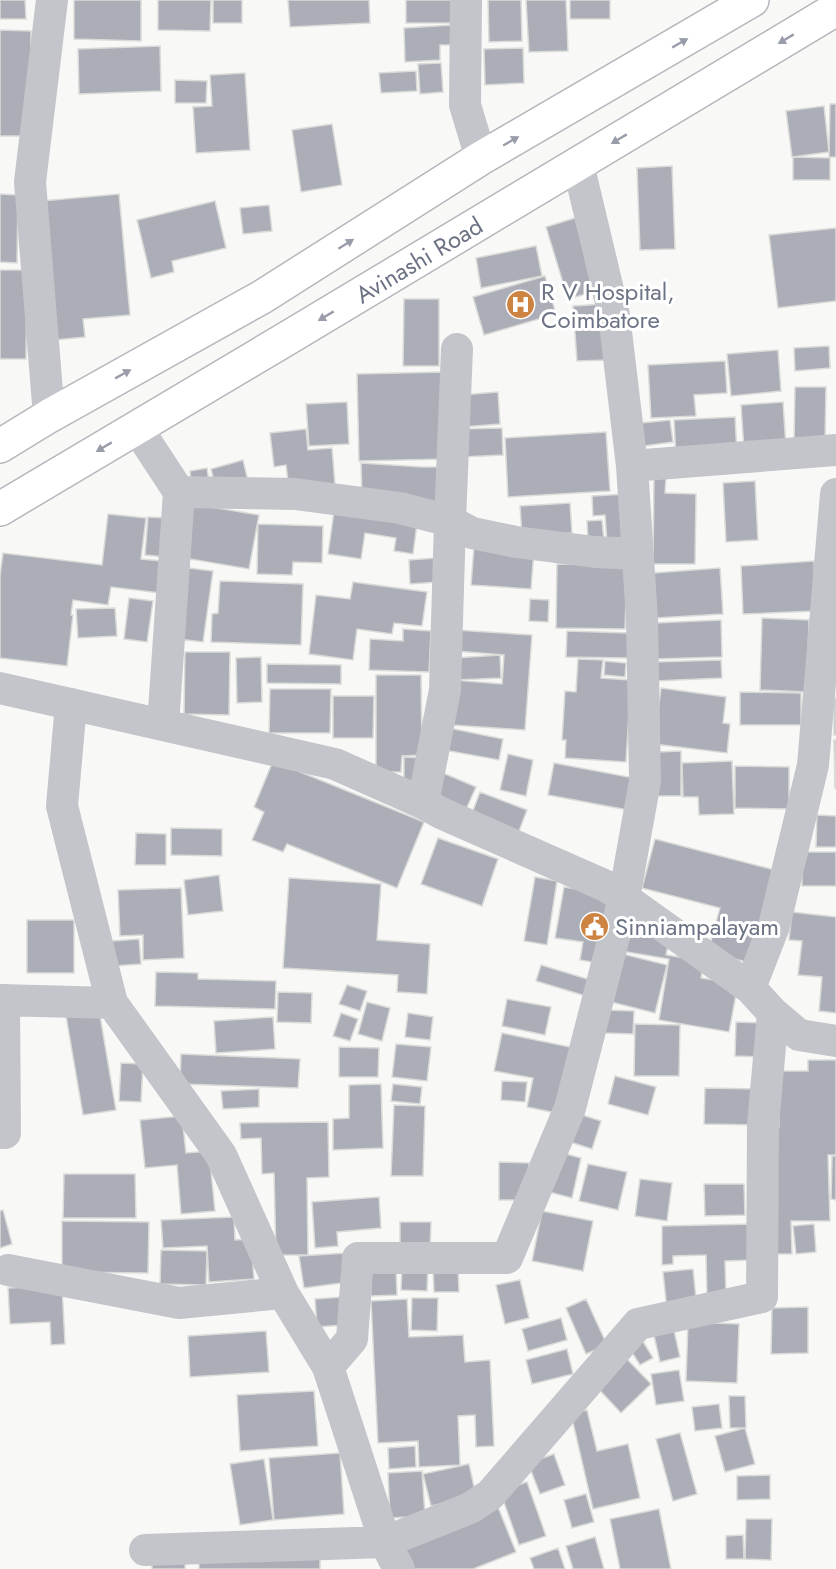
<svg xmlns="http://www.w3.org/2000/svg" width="836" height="1569" viewBox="0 0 836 1569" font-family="Jost,sans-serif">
<rect width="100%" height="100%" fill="#f8f9f7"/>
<path fill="#abaeb6" stroke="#dadbd9" stroke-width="1.5" d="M0 0H25L26 19H0Z
M74 0H141V41L74 39Z
M158 0H211L210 31 158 30Z
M213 0H242V23H213Z
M288 0H369L370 23 290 27Z
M406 0H458V23H406Z
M488 0H521L522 41 489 42Z
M526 0H566L568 51 529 52Z
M570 0H610V19H570Z
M452 25 453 45H440V60L405 62 404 28Z
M0 30 31 31 30 136H0Z
M160 46 161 91 79 94 78 49Z
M523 48 524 83 485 85 484 49Z
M441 63 443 92 420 94 418 64Z
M416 71 417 91 381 93 379 73Z
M245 73 250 150 196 153 193 107 212 106 210 75Z
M175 80 207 81 206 103H175Z
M830 104H836V157H829Z
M824 106 829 152 792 157 786 111Z
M332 124 342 185 301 192 292 130Z
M793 157 830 158V180H793Z
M672 166 675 249 640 250 637 168Z
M0 194 18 195 17 263 0 262Z
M119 194 130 315 83 319 85 337 55 340 42 201Z
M215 201 226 248 172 261 174 272 151 278 137 220Z
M269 205 272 231 243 234 240 208Z
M575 218 597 291 568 299 546 227Z
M836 228V301L778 308 769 235Z
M536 246 542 276 481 288 476 258Z
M0 270H27L26 359H0Z
M545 276 556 314 484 335 473 297Z
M404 299H439V366H403Z
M604 304 608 360 577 361 573 306Z
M829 346 830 368 795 371 794 348Z
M778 350 781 391 731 396 727 354Z
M725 361 727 393 694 395 696 416 651 418 648 365Z
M444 372 446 459 359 461 357 374Z
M795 387H826L825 441H794Z
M498 392 500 424 463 427 461 395Z
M347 402 349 444 309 446 306 404Z
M783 402 786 447 744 450 741 405Z
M735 417 737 453 676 457 674 420Z
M670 420 673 442 644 446 641 423Z
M502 428 503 455 462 457 461 429Z
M306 429 308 450 332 448 335 484 289 489 286 465 274 467 270 433Z
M606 432 610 491 508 497 505 438Z
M243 460 248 481 216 489 211 469Z
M361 463 422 467H442L443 502 362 499Z
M207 468 210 489 192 492 190 471Z
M654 478H666L665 493 696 494 695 564H653Z
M755 481 758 540 726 542 723 483Z
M627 494 630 540 607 542 605 515 593 516 592 496Z
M187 503 259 515 249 569 178 557Z
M570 503 572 533 522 536 520 506Z
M335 504 417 524 413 554 394 551 396 538 365 533 361 559 328 554Z
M108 514 146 518 141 559 163 561 160 593 111 587 108 605 73 600 71 615H73L67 666 0 658V576L3 553 102 565Z
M148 517 166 518 165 557 145 555Z
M602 520 604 541H588L587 521Z
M258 524 323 526 322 563 293 562 292 575 257 574Z
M474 547 534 551 531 589 471 585Z
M436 558 438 582 410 584 409 560Z
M814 561 816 611 743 614 741 566Z
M557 564 627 565 625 629 556 628Z
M188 568 213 571 203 642 178 639Z
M720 568 723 614 656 618 653 573Z
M220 581 303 584 301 645 211 642 212 614 218 613Z
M353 582 427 592 422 626 394 623 392 634 357 629 353 660 309 654 316 595 350 599Z
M129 598 153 601 147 642 124 639Z
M530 599 549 600 548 622 529 621Z
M115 608 117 636 78 638 76 609Z
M762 618 809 620 807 692 760 690Z
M721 620 722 657 655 659 654 623Z
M403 629 431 631 429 672 369 670 370 639 403 641Z
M456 630 532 635 525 730 452 725 455 680 502 684 504 655 455 651Z
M567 631 629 633 628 658 566 657Z
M185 652H230L229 715 184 714Z
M500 655 501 678 456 680 454 658Z
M261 657 262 702 237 703 236 658Z
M578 659 603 660 601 678 631 680 626 762 565 758 566 740H562L565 691 576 692Z
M721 660 722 678 655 681 654 662Z
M605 661 626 663 625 677 604 675Z
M267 664 341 665V684L267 683Z
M376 675H421L422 755 402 756 401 772H376Z
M661 688 726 697 723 723 730 724 727 753 654 744Z
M270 689H331L330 733H269Z
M740 692 801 693V725H740Z
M333 696H374L373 738H333Z
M834 698H836V735H834Z
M449 728 503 739 499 760 444 750Z
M834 740H836V788H835Z
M681 751V796H658V752Z
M508 754 533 760 526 796 500 790Z
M404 757 423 758 422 784H404Z
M273 761 424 822 397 888 287 844 283 852 252 840 264 812 254 807Z
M732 761 734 814 699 815 698 797H683L682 763Z
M554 763 634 778 628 810 548 795Z
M735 766 789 767V809L735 808Z
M443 773 476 787 464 814 431 799Z
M480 792 527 810 516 839 469 821Z
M817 815 836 816V847H816Z
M171 828 222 829V856L171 855Z
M136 833 166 834V865H135Z
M438 838 498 859 482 906 421 884Z
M655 839 775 870 750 963 708 952 720 908 642 888Z
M802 852H836V886H802Z
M219 875 223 911 188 915 184 880Z
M535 877 557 881 547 945 524 941Z
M289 878 381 884 377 940 430 944 427 994 397 992 398 975 283 968Z
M564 887 614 895 603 964 580 960 583 942 555 938Z
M181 888 184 958 143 960V935L120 936 118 890Z
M792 912 836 917V1013L819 1011 822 977 798 975 802 941 789 940Z
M27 920H74V973H27Z
M625 928 670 935 666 955 704 961 701 978 738 984 729 1032 659 1020 669 959 621 951Z
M139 939 141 964 114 966 112 941Z
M619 953 667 965 655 1013 607 1001Z
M541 965 594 981 589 997 536 981Z
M156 972 198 973V979L276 981 275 1009 155 1006Z
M347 985 367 991 360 1011 339 1004Z
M278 992 312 993 311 1023 277 1022Z
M507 999 551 1007 545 1035 502 1026Z
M367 1002 390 1008 382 1041 358 1034Z
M98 1004 116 1110 83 1115 65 1010Z
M606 1010 634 1011 633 1034 605 1033Z
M341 1013 358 1019 350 1041 333 1036Z
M408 1013 433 1017 430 1040 405 1037Z
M273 1017 275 1049 216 1053 214 1021Z
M736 1022 766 1023 764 1057 735 1056Z
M635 1024 680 1025 679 1076H634Z
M502 1033 575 1048 561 1114 527 1107 533 1078 494 1071Z
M396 1044 431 1047 427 1081 392 1077Z
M339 1047 379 1048 378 1077H339Z
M181 1054 300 1059 298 1088 180 1084Z
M808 1060H836V1155H828L830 1221H791L792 1254H772L770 1127H779L778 1071H808Z
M121 1063 143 1064 141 1102 119 1101Z
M615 1076 656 1087 648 1115 608 1104Z
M502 1081 527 1082 525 1102 501 1100Z
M381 1084 383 1148 333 1150V1119L349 1118V1085Z
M393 1084 422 1087 420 1104 391 1101Z
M705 1088 758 1089 757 1125 704 1124Z
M259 1089V1107L223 1109 221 1091Z
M394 1105 425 1106 423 1176H391Z
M576 1113 601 1121 592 1149 567 1141Z
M182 1116 186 1153 209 1151 215 1211 181 1214 177 1165 145 1168 140 1120Z
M328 1122 329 1177 307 1178 308 1255H276L274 1173 262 1174 261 1138 241 1139 240 1123Z
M555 1151 581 1158 572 1198 545 1191Z
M832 1156H836V1200L831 1199Z
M499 1162 529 1163 527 1200H499Z
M588 1164 627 1172 618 1210 579 1201Z
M64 1174H135L136 1218H63Z
M640 1179 672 1183 667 1221 635 1216Z
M704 1184H744L745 1215 705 1216Z
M379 1197 381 1228 337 1232 338 1246 315 1248 312 1202Z
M3 1210 12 1244 0 1248V1211Z
M542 1211 593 1221 583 1271 532 1261Z
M234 1217 235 1240 251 1239 254 1279 209 1282 207 1246 163 1248 161 1220Z
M62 1221 149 1222 148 1273 62 1272Z
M400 1222H431L430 1254 400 1253Z
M754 1224 755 1260 725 1261 726 1295H707L706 1255 673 1256V1264L662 1265V1226Z
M814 1224 816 1252 796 1254 793 1226Z
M161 1250 207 1251 206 1285 160 1284Z
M347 1253 349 1282 304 1288 299 1256Z
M396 1267 397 1295 371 1296 370 1269Z
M402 1267H428L427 1291 401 1290Z
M458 1267 459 1292H434L433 1268Z
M693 1269 697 1308 667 1310 663 1272Z
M520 1280 529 1318 505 1324 496 1285Z
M62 1285 65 1344 51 1345 50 1322 10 1324 8 1288Z
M342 1297 344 1325 317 1327 315 1299Z
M412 1298H438L437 1331 411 1330Z
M407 1299 409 1337 463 1335 465 1362 490 1360 494 1446 476 1447 475 1415 458 1416 460 1465 419 1467 418 1441 378 1443 371 1301Z
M586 1299 607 1345 586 1354 566 1308Z
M808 1307V1353L771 1354 772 1308Z
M561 1318 567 1340 528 1351 522 1329Z
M688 1322 739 1324 737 1383 686 1381Z
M673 1326 680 1357 660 1362 653 1331Z
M266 1331 269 1372 190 1377 188 1336Z
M641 1338 653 1358 640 1365 628 1346Z
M567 1349 573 1374 532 1384 526 1360Z
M624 1356 651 1384 621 1413 594 1384Z
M679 1370 684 1401 656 1405 651 1374Z
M314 1391 318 1446 240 1451 237 1395Z
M729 1396H745L746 1428H730Z
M719 1404 722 1428 695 1431 692 1407Z
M587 1410 597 1451 628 1444 640 1498 593 1509 571 1414Z
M745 1428 755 1464 725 1472 715 1436Z
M680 1433 697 1494 673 1501 656 1439Z
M415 1446 416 1467 389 1469 388 1448Z
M340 1453 344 1514 274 1520 269 1458Z
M554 1454 565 1485 540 1494 528 1463Z
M264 1459 273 1520 240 1525 230 1464Z
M469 1464 476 1496 431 1506 423 1474Z
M422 1471 425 1516 390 1518 388 1473Z
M770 1475V1499L737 1500V1476Z
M527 1482 546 1536 519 1545 500 1491Z
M586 1494 594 1522 572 1528 564 1500Z
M498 1507 516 1552 473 1569H413L403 1544Z
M659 1509 671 1569H620L610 1519Z
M746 1519H772L771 1560 745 1559Z
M743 1535 744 1559H726V1536Z
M595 1537 604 1569H573L566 1546Z
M558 1548 565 1569H534L530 1558Z
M320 1559V1569H199V1560Z
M152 1562 185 1563V1569H152Z"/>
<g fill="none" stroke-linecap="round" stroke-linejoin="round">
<defs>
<path id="primary" d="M0 446 49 416 262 297 481 158 752 0
M0 509 286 339 836 9"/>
</defs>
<use href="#primary" stroke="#b5b7bc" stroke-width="36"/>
<path stroke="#c3c5ca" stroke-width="32" d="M466 0 465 105 481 158
M49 416 30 182 52 0
M137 428 179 492
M632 466 836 450
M0 688 335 764 423 803 441 813 606 886 624 898 750 988 773 1013 799 1035 836 1041
M71 704 62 806 112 1003 221 1155 283 1293 328 1367 385 1542 470 1508 490 1495 638 1324 762 1297 763 1125 773 1013
M163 725 179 492 295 494 400 508 450 521 457 349
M423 803 445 690 450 521 472 533 516 542 595 552 638 554
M750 988 774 926 813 765 836 494
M0 1000 112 1003
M0 1133H5L4 1000
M8 1270 179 1303 283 1293
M328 1367 352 1339 358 1258H507L570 1108 624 898 645 781 642 619 632 466 614 315 578 164
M145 1550 385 1542 399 1569"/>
<use href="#primary" stroke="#fff" stroke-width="33"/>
</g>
<defs><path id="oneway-solid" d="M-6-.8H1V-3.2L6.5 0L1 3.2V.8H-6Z" transform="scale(1.5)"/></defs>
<g fill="#989da9">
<use href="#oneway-solid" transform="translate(786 39) rotate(149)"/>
<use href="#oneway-solid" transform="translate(680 43) rotate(-30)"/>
<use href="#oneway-solid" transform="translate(619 139) rotate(149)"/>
<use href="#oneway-solid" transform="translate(511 141) rotate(-30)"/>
<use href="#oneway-solid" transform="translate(346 244) rotate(-32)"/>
<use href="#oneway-solid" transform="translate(326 316) rotate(149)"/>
<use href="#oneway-solid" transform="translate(123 374) rotate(-29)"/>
<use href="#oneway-solid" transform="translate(104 447) rotate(149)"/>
</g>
<defs>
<symbol id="hospital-disc" viewBox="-11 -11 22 22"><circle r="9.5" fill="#cd8442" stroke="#fff"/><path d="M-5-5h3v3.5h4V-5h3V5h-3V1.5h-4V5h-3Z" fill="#fff"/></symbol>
<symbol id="civic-disc" viewBox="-11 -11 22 22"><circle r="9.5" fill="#cd8442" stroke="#fff"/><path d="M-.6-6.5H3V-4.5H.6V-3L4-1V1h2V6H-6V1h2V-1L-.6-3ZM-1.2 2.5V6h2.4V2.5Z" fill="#fff"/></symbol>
</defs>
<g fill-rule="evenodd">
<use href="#hospital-disc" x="504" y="288" width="33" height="33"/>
<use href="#civic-disc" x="578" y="910" width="33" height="33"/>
</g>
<g text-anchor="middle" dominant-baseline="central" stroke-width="6" stroke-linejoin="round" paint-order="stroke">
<g font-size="24" fill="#6c7384" stroke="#fff">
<text transform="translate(419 260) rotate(-31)">Avinashi Road</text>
</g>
<g font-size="24" fill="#6c7384" stroke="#fff" text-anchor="start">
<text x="541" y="291">R V Hospital,<tspan x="541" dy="28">Coimbatore</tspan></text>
<text x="615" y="926">Sinniampalayam</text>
</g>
</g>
</svg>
